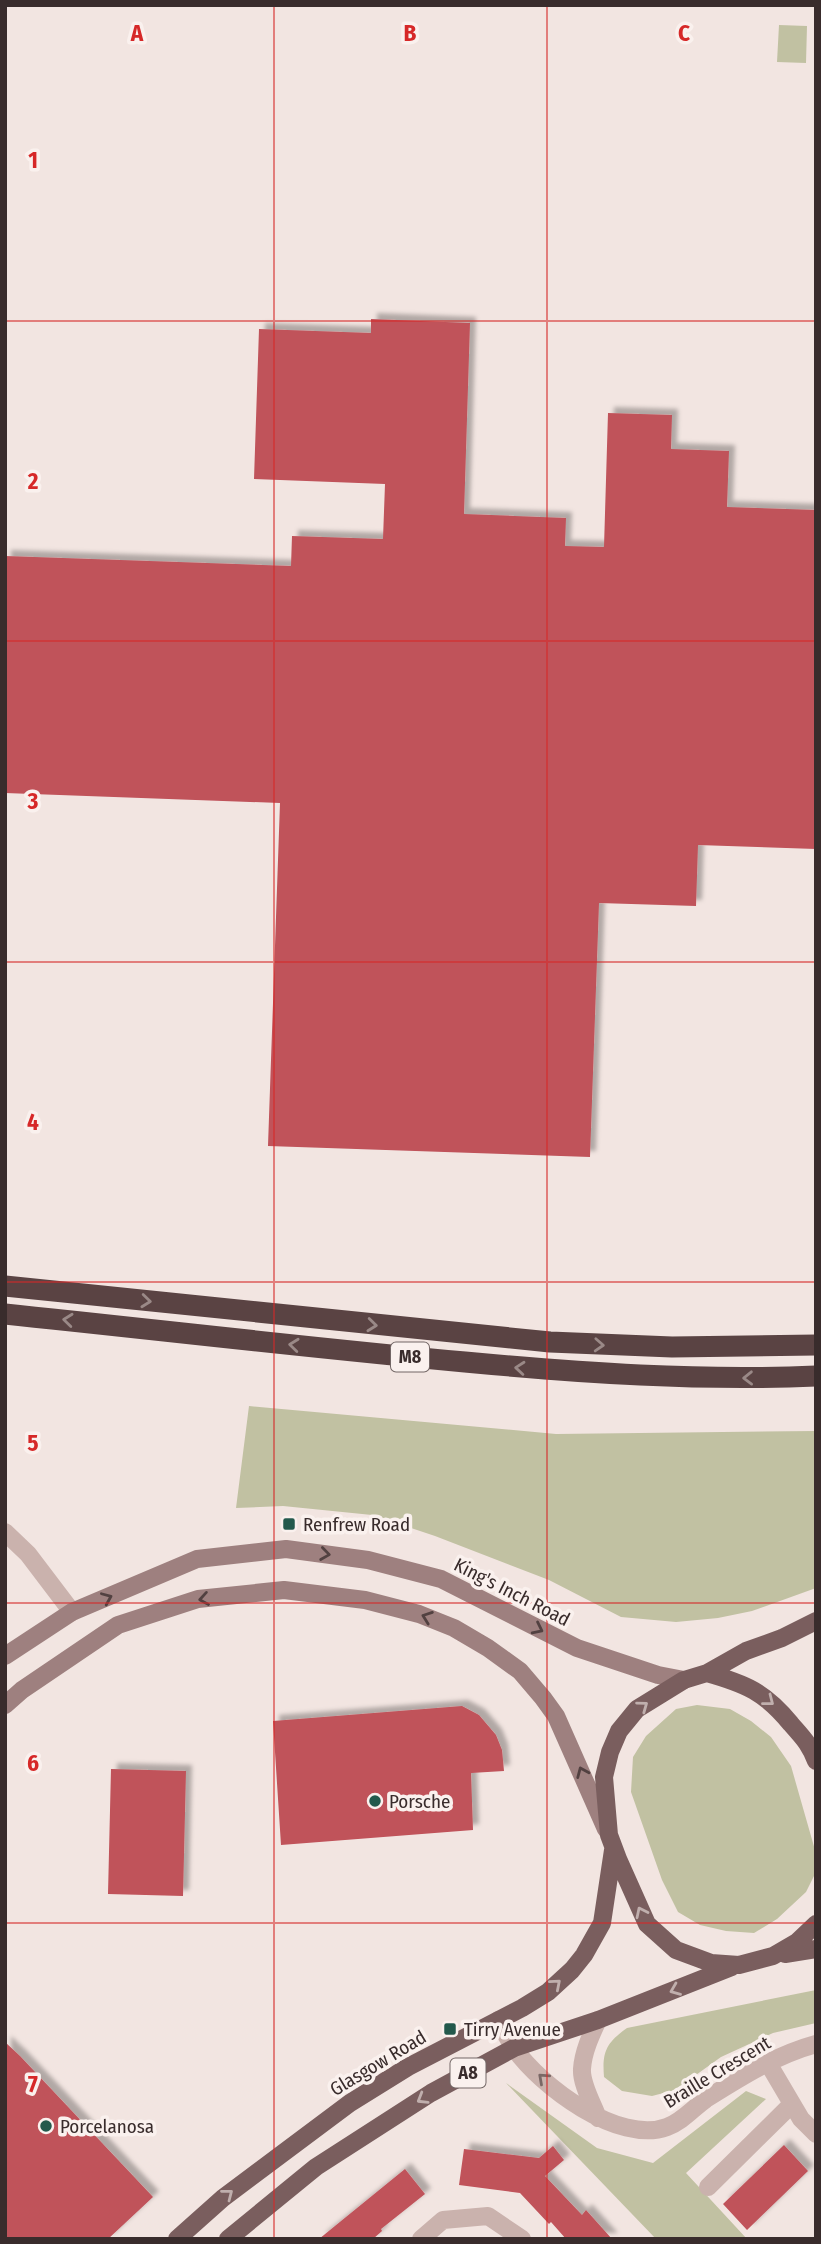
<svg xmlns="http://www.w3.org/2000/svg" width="821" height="2244" viewBox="0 0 821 2244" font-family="'Fira Sans Condensed',sans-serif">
<defs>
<filter id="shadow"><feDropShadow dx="6" dy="-6" stdDeviation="2" flood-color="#0004"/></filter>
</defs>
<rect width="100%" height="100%" fill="#f2e5e1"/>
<path fill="#c1c1a2" d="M779 25 807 26 806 63 777 62Z
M249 1406 556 1434 816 1431V1588L752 1611 718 1618 676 1622 621 1617 549 1580 435 1536 372 1515 283 1506 236 1508Z
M697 1705 730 1709 751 1721 771 1737 791 1766 815 1850 816 1872 806 1892 777 1919 754 1933 726 1931 700 1925 678 1912 662 1880 631 1792 633 1757 646 1736 676 1709Z
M816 1990V2023L773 2033 721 2057 675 2090 652 2096 622 2091 604 2077C602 2052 606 2043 627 2028Z
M506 2083 597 2148 653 2163 746 2091 766 2099 686 2173 747 2239H656Z"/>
<path fill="#c0525a" filter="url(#shadow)" d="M371 319 470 323 464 514 566 518 565 546 604 547 608 413 672 415 671 449 729 451 727 507 816 510V849L698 845 696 906 599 903 590 1157 268 1146 280 803 5 793V556L291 566 292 536 383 539 385 484 254 479 259 329 371 333Z
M462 1706 479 1715 496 1735 502 1750 504 1771 471 1773 473 1830 281 1845 273 1721Z
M111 1769 186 1771 183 1896 108 1894Z
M5 2042 20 2056 153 2197 108 2239H5Z
M784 2145 808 2171 747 2230 723 2204Z
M553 2146 564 2160 545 2176 582 2215 586 2210 612 2239H566L551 2222 549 2224 520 2193 459 2185 464 2149 539 2158Z
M405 2169 425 2194 381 2229 382 2231 373 2239H319Z"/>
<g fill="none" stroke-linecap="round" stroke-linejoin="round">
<path stroke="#cab2ad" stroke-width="18" d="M5 1532 28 1554 72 1612
M498 2020C503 2029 508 2039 514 2048 540 2086 619 2145 667 2127 683 2121 693 2108 706 2099 741 2077 776 2055 816 2044
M768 2063 801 2119 816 2134
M598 2118C593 2104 581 2084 582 2069 583 2052 591 2035 598 2020
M708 2187 792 2104
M421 2239 443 2220 488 2216 522 2239"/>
<path stroke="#9e807f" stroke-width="18" d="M5 1656 72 1612 197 1559 286 1549 368 1560 441 1579 577 1648 658 1675 684 1680
M5 1705 22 1690 118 1625 198 1599 284 1590 365 1600 419 1614 454 1628 488 1648 520 1671 543 1698 556 1716 606 1829"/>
<path stroke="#7a5e5e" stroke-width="18" d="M816 1621 782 1638 746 1651 707 1673 684 1680 637 1709 619 1731 610 1752 604 1777 609 1835 618 1859 647 1924 676 1950 711 1963 739 1965 773 1956 797 1942 816 1924
M707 1673C746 1684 765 1692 791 1724 803 1738 809 1743 816 1761
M785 1954 816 1949
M177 2239 223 2198 350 2103 408 2067 522 2008 548 1992 572 1970 584 1955 602 1923 613 1850
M228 2239 316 2167 431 2093 514 2048 598 2020 732 1967"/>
<path stroke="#5a4343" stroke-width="21" d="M5 1286 550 1342 672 1347 816 1345
M5 1314C159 1330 312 1348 465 1362 582 1373 698 1381 816 1376"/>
</g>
<defs><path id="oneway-chevron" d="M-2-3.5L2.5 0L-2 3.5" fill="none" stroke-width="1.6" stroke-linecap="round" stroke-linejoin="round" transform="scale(1.75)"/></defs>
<g stroke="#9a8987">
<use href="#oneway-chevron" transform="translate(146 1301) rotate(6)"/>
<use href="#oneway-chevron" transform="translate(68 1320) rotate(-174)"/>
<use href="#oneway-chevron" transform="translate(372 1325) rotate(6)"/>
<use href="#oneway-chevron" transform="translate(294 1345) rotate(-174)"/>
<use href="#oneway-chevron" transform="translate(599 1345) rotate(3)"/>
<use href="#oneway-chevron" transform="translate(520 1368) rotate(-175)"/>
<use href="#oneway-chevron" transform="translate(748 1378) rotate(179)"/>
</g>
<g stroke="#524141">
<use href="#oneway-chevron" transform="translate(325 1554) rotate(8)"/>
<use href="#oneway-chevron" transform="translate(107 1598) rotate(-23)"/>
<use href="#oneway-chevron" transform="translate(204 1599) rotate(170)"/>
<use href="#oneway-chevron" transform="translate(427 1617) rotate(-160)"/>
<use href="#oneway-chevron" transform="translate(538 1629) rotate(26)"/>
<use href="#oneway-chevron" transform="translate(582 1772) rotate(-113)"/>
</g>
<g stroke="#c0afad">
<use href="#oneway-chevron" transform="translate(769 1701) rotate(38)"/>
<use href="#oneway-chevron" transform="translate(643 1706) rotate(-36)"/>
<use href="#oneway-chevron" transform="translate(641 1912) rotate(-116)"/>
<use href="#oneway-chevron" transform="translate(556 1984) rotate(-41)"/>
<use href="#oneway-chevron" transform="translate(675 1990) rotate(158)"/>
<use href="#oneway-chevron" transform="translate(422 2099) rotate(149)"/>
<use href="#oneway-chevron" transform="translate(228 2194) rotate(-38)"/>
</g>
<use stroke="#7a6866" href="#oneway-chevron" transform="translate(543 2078) rotate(-138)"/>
<path fill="none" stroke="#d62828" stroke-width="2" stroke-opacity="0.55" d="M274 5V2239M547 5V2239M5 321H816M5 641H816M5 962H816M5 1282H816M5 1603H816M5 1923H816"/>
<g fill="#23594c" stroke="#faf1ee" stroke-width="2.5">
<rect x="282" y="1517" width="14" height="14" rx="3.5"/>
<circle cx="375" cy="1801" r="7"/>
<rect x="443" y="2022" width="14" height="14" rx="3.5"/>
<circle cx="46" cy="2126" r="7"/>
</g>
<g text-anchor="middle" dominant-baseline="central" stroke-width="7" stroke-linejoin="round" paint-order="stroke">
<g fill="#faf1ee" stroke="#736766" stroke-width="2">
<rect x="391" y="1342.5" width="38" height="29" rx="5"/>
<rect x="450.5" y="2058.5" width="35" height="29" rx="5"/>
</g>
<g font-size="18" font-weight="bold" fill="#392c2c">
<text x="410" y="1357">M8</text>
<text x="468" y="2073">A8</text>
</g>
<g font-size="19" fill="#392c2c" stroke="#faf1ee" text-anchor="start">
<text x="303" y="1524">Renfrew Road</text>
<text x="389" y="1801">Porsche</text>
<text x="464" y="2029">Tirry Avenue</text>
<text x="60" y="2126">Porcelanosa</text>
</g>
<g font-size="19" fill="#392c2c" stroke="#faf1ee">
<text transform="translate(512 1592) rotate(27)">King's Inch Road</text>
<text transform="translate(378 2063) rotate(-31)">Glasgow Road</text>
<text transform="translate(717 2072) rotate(-31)">Braille Crescent</text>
</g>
</g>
<g font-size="23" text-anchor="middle" font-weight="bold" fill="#d62828" stroke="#faf1ee" stroke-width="7" stroke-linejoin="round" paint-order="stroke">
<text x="137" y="41">A</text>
<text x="410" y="41">B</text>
<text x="684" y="41">C</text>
<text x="33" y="168">1</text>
<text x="33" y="489">2</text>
<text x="33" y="809">3</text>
<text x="33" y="1130">4</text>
<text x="33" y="1451">5</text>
<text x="33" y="1771">6</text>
<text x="33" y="2092">7</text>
</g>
<rect width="821" height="2244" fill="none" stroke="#392c2c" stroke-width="14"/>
</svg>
